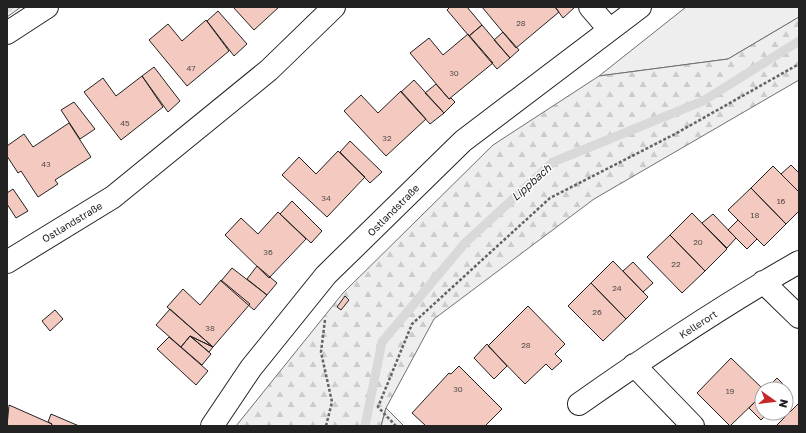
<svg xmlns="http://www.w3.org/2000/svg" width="806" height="433" viewBox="0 0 806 433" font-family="'Golos Text',sans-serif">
<defs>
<pattern id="forest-firs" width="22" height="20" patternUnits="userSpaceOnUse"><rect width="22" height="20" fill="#eee"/><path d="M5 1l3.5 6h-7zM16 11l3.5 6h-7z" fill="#ccc"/></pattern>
<pattern id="park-crowns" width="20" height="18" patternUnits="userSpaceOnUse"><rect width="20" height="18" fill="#eee"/><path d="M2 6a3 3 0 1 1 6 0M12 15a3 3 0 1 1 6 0" fill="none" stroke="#ccc"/></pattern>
</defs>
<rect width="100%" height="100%" fill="#fff"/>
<path fill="#eee" stroke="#6f6f6f" d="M7 7H21L7 17Z
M686 7H799V17L728 59 599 76Z"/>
<path fill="url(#forest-firs)" stroke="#6f6f6f" d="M799 17V80L594 199 434 319 386 408 381 426H236L343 293 493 145 599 76 728 59Z"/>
<path fill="url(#park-crowns)" stroke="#6f6f6f" d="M386 408 404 426H381Z"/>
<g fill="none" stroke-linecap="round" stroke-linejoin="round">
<path stroke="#d9d9d9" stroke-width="9" d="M7 8 9 7
M365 426 382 342 465 243 553 162 703 101 799 41"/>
</g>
<path fill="#f3c9c0" stroke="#222" d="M233 7H279L254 30Z
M450 7H467L482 25 469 36 447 10Z
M482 7H555L559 12 516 48Z
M555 7H575L563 18Z
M218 11 247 44 234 56 207 21Z
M206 20 229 51 187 86 149 40 168 24 182 41Z
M482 25 510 58 497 69 469 36Z
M503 32 519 50 510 58 494 40Z
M468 34 493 63 449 99 410 53 429 38 443 55Z
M154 67 180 101 168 112 142 76Z
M142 76 163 107 121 140 84 92 103 78 116 96Z
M414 80 444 113 430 124 401 92Z
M436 84 449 99 451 98 455 102 444 113 425 93Z
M401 91 426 119 386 156 344 111 361 95 378 113Z
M74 102 95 129 80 139 61 110Z
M69 123 91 157 55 180 58 184 38 197 21 171 18 173 7 156V146L24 134 33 147Z
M350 141 382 172 370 183 340 152Z
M338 151 365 177 327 217 282 175 299 157 316 174Z
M791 165 799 173V192L781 174Z
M773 166 799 192V211L786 224 751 188Z
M751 188 786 224 764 246 728 210Z
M13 189 28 211 16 218 7 204V193Z
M292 201 322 231 311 243 280 214Z
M278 212 306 239 269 278 225 235 241 218 258 234Z
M692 213 727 249 705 271 670 235Z
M713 214 736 238 727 248 702 223Z
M738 220 757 239 747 249 728 230Z
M670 235 705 271 682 293 647 257Z
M613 261 648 297 626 319 591 283Z
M633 262 653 283 643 292 623 271Z
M257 266 277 283 267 295 247 279Z
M232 268 267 295 254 310 221 281Z
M221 280 250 304 213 347 167 307 183 289 200 305Z
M591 283 626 319 603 341 568 306Z
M345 296 349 300 341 310 337 307Z
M528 306 565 344 555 354 562 361 552 370 546 364 525 384 488 346Z
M170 309 213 347 190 336 181 347 156 325Z
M55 310 63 319 50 331 42 321Z
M190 336 213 347 209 352Z
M190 336 211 354 202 365 181 347Z
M169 337 208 371 196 385 157 349Z
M487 344 507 366 494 379 474 358Z
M731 358 763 389 762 395 730 426 697 393Z
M459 366 502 409 485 426H426L412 413 449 373 451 374Z
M777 378 790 391 786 395V389H766Z
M762 395V413H768L761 420 749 408Z
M799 403V426H776Z
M9 405 52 424 51 426H7Z
M51 414 79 426H51L52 424 48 422Z"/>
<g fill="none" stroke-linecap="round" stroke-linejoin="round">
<defs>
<path id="street" d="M590 7 609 29
M7 262 113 197 269 70 334 7
M763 282 799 317
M634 365 693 426
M579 404C650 354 723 305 799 262
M212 426 251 368 326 275 463 141 640 7"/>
<path id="secondary" d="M7 33 47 7"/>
</defs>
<use href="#street" stroke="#222" stroke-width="24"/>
<use href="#secondary" stroke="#222" stroke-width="24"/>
<path stroke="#646464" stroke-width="2.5" stroke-dasharray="3 2" stroke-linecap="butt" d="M325 320 321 352 332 402 326 426
M396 426 378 407 412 324 550 198 675 134 799 64"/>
<use href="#street" stroke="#fff" stroke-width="22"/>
<use href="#secondary" stroke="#fff" stroke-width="22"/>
</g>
<g text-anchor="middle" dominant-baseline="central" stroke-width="3" stroke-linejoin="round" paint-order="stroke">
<g font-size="8" fill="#564c4a">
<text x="521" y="23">28</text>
<text x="191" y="68">47</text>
<text x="454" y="73">30</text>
<text x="125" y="123">45</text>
<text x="387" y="138">32</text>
<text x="46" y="164">43</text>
<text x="326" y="198">34</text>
<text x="781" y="201">16</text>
<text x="755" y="215">18</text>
<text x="698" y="242">20</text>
<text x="268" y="252">36</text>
<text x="676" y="264">22</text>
<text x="617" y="288">24</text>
<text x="597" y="312">26</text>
<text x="210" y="328">38</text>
<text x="526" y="345">28</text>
<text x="458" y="389">30</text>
<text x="730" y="391">19</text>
</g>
<g font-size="10" fill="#222" stroke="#fff">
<text transform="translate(393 210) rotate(-45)">Ostlandstraße</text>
<text transform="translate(72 222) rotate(-31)">Ostlandstraße</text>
<text transform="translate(698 324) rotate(-33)">Kellerort</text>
</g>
<g font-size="11" font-style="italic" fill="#222" stroke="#fff">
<text transform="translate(531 182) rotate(-42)">Lippbach</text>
</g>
</g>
<rect width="806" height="433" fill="none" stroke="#222222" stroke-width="16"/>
<g transform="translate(774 401) rotate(104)"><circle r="19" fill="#ffffff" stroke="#a7a7a7"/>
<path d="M0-3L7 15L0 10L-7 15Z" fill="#c62828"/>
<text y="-6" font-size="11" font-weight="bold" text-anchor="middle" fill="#222222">N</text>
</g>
</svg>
